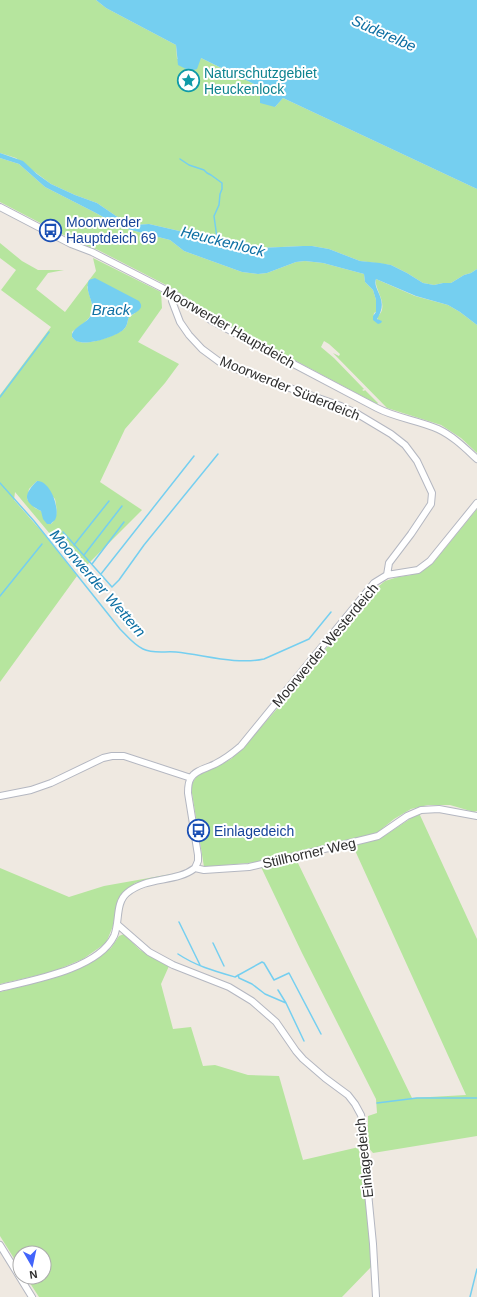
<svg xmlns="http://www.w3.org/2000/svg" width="477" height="1297" viewBox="0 0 477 1297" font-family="Helvetica,sans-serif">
<rect width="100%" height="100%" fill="#efe9e1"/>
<path fill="#b6e59e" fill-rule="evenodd" d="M0 0H96L106 8 176 45 177 59 201 58 254 84V89L275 107 283 98 477 189V269L471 273 464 275 451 283H443L434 285 423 283 407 273 391 265 360 261 329 249 312 246H303L259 248 255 246 237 244 195 232 188 233 149 224 135 225 116 216 97 203 75 195 51 184 16 158 0 153Z
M0 158 19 164 45 187 94 212 120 226 131 230 170 240 184 251 242 272 258 274 267 273 296 262 305 261 323 263 364 274 365 282 373 290 376 300V312L374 313 373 320H380H378L377 317C391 306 373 288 376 279L415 296 448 305 460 312 477 325V453L461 438 441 425 387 408 333 353 339 356 340 354 329 344 324 341 321 347 334 358 364 389 362 390 364 391 365 390 378 403 377 404 219 320 207 313 172 288 98 250 77 242 0 202Z
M0 243 22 261 38 270H64L48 273 36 289 65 312 96 271 93 258 161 292 162 308 138 342 179 364 165 383 125 429 100 482 142 510 81 571 15 492 14 500 43 533 77 576 0 682V395L51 327 1 290 16 270 0 258ZM87 286 135 313 129 317C127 321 128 325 124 329 118 335 89 345 80 342 77 342 74 339 72 337V332C81 325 95 318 92 305 91 298 88 293 87 286ZM37 481 55 499C57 508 58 518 51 524L41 511 35 508 27 499 29 489Z
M477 509V811L474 812 450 805H428L411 809 394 819 378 832 359 839 258 862 204 867 191 787 193 782 197 776 231 759 243 748 276 710 373 591 385 581 398 577 411 575 424 569 433 563Z
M419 813 477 939V1136L373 1153 368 1147V1116L377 1113 376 1099 302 953 261 867 296 859 412 1098 466 1095 353 846 384 836Z
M0 868 69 897 104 886 177 873 135 883 118 899 113 926 106 943 83 959 52 972 0 984Z
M124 934 140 950 169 966 161 984 173 1029 191 1027 203 1066 215 1065 248 1075 279 1076 303 1160 359 1147 371 1247 372 1266 342 1297H39L26 1277H44V1253H20V1268L0 1236V992L54 978 87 965 111 948 119 936Z"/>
<path fill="#75cff0" d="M96 0H477V189L283 98 275 107 260 103V95L254 89V84L201 58 197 69 190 71 178 65 176 45 106 8Z
M0 153 23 161 37 174 51 184 75 195 97 203 116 216 134 225 149 224 188 233 195 232 237 244 255 246 259 248 303 246H312L329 249 360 261 380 263 391 265 407 273 423 283 434 285 443 283H451L464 275 471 273 477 269V325L460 312 448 305 416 296 376 279C372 290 390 299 377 319L382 321 381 323 378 324 373 320V316L376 312V300L373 290 365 282 364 274 323 263 305 261 296 262 267 273 258 274 242 272 184 251 170 240 131 230 120 226 94 212 45 187 19 164 0 158Z
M95 278 139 301C146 310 134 312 129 317 127 321 128 325 124 329 118 336 89 345 80 342 76 342 74 339 72 337V334C76 324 91 323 92 311 94 300 84 291 89 280Z
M37 481C50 480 61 509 55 520 55 520 51 523 51 524H47L43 519 41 511C22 502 24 494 37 481Z"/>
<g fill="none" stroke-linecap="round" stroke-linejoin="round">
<path stroke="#75cff0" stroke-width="1.5" d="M180 159 189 165 204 170 207 173 211 175 222 183V189L220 194 219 205 214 216 217 238
M0 397 49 332
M0 483 34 521 120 629C127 636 134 645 143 649 153 654 165 651 176 652 205 655 236 665 264 659L309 639 331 612
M63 532 112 587 119 580 144 545 218 454
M74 545 109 501
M84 555 122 506
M92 564 124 522
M101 574 194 456
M0 596 42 544
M179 922 200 965
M213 943 224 966
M178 954C196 966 214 971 235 977L262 962 264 963 274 980 289 973 321 1034
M238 975 239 978 252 984 265 994 286 1003
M278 990 286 1003 304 1041
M377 1103 417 1098H477
M470 1297 477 1269"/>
<defs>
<path id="street" d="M0 207 71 244 92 252 174 294 212 321 377 408C396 418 418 420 438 429 453 436 465 448 477 459
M174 294 172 301 180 322 189 335 202 349 221 363 244 372 341 406 356 413 391 434 405 445 417 461 432 493 431 504 411 534 389 563 387 575
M0 796 31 790 51 783 103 758 112 756H124L191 778
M195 868 198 861V855L188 793C188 788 188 782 191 778 195 770 208 768 215 764 225 759 233 753 241 746L374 583 387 575 418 570 430 561 477 503
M195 868 204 870 249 867 366 839 378 836 407 816 421 810 439 809 477 816
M118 925 149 952 173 965 229 987 252 1001 276 1022 296 1051 303 1059 325 1078 348 1095 355 1104 361 1115 363 1124 365 1162 373 1244 376 1297
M0 988C33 980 98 969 114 936 120 922 115 903 127 893 147 876 176 883 195 868
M0 1245 32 1297"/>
</defs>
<use href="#street" stroke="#b4b7c1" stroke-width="8"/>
<use href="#street" stroke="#fff" stroke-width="6"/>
</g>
<defs>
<symbol id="sight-ring" viewBox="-11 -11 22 22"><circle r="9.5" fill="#fff" stroke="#0f9aa8" stroke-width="1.5"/><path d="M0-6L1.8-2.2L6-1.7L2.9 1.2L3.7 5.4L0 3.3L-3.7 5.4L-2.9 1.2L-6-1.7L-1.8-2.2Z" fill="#0f9aa8"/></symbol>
<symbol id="bus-ring" viewBox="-11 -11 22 22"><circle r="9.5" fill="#fff" stroke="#1a4fb4" stroke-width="1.5"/><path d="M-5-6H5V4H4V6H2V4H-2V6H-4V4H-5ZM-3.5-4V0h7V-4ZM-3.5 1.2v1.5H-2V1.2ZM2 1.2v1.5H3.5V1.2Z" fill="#1a4fb4"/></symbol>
</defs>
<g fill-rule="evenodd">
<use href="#sight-ring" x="176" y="68" width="25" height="25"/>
<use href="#bus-ring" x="38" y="218" width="25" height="25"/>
<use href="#bus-ring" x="186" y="818" width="25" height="25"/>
</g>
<g text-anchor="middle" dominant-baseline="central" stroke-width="4" stroke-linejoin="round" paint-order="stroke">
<g font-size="14" fill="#0d838f" stroke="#fff" text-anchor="start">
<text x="204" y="73">Naturschutzgebiet<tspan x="204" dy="16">Heuckenlock</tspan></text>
</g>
<g font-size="14" fill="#164399" stroke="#fff" text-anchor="start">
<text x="66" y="222">Moorwerder<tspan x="66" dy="16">Hauptdeich 69</tspan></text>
<text x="214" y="831">Einlagedeich</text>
</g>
<g font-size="14" fill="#2e2e2e" stroke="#fff">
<text transform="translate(229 327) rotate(30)">Moorwerder Hauptdeich</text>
<text transform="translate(290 388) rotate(22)">Moorwerder Süderdeich</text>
<text transform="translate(325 645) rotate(-50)">Moorwerder Westerdeich</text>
<text transform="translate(309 853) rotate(-13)">Stillhorner Weg</text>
<text transform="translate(364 1158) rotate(-96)">Einlagedeich</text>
</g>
<g font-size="15" font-style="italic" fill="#0d6fa3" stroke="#fff">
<text transform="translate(384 33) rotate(24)">Süderelbe</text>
<text transform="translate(223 241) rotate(14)">Heuckenlock</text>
<text x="111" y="309">Brack</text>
<text transform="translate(98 583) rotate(49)">Moorwerder Wettern</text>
</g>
</g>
<g transform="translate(32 1265) rotate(171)"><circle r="19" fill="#ffffff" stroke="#ababab"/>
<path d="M0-3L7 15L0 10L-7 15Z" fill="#4264fb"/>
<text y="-6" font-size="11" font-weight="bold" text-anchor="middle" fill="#2e2e2e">N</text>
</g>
</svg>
